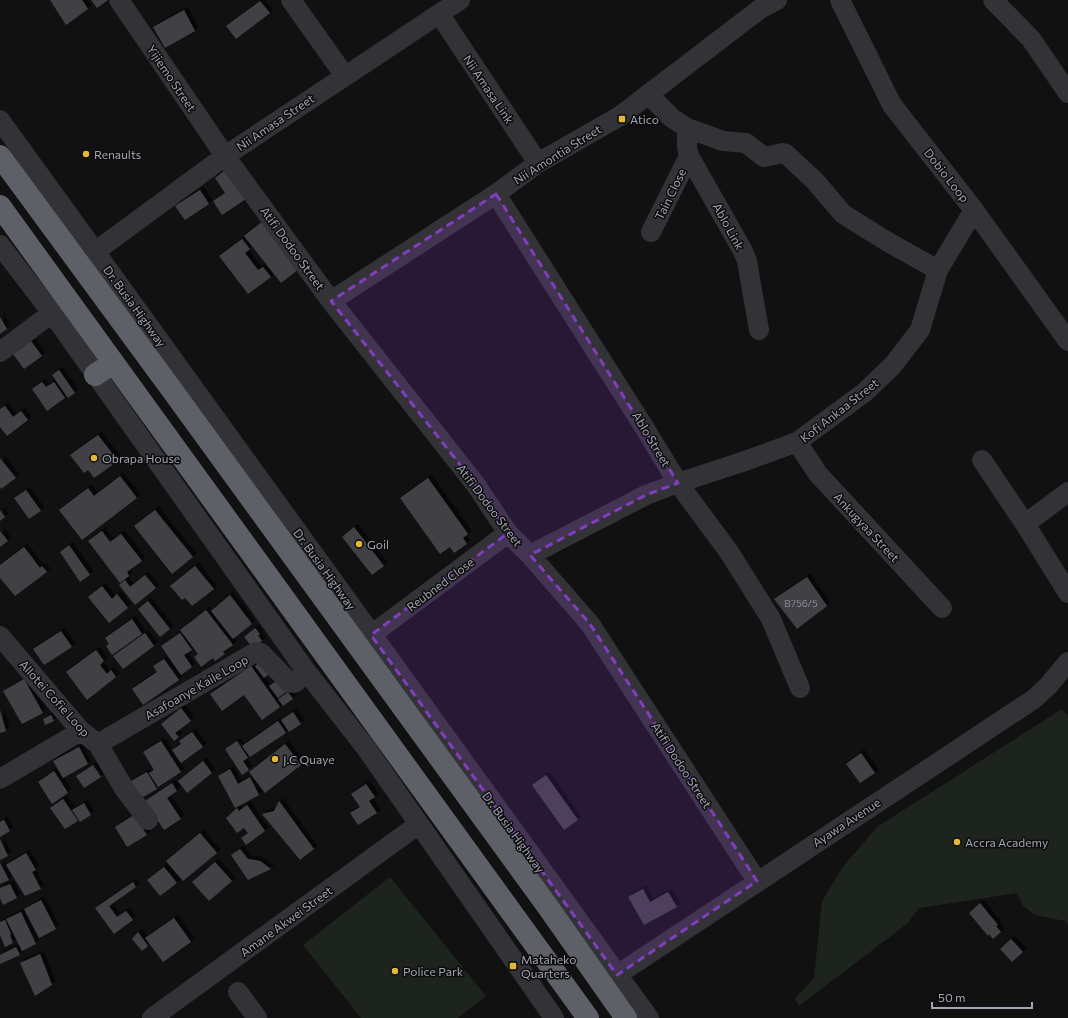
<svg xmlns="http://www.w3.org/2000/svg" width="1068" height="1018" viewBox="0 0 1068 1018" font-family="Commissioner,sans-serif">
<defs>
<filter id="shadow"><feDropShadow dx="3.5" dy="-3.5" stdDeviation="0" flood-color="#0009"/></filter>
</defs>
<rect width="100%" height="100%" fill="#111112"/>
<path fill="#1d241e" d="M1062 709 1068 716V926L1065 921 1035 915 1023 906 1017 893 919 908 908 923 799 1006 795 998 814 978 822 901 842 868 877 827Z
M390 877 486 996 458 1018H361L303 945Z"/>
<path fill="#404145" filter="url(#shadow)" d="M50 0H82L88 9 66 25Z
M91 0H108L97 8Z
M260 1 270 13 236 39 226 26Z
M184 10 195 31 165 48 153 27Z
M228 168 249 197 222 215 213 201 225 193 215 178Z
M200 190 209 204 185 220 175 206Z
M267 218 304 265 281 283 244 236Z
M242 239 250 249 245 253 258 270 263 267 271 277 248 294 219 256Z
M0 317 7 329 0 334Z
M31 341 42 356 24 369 13 354Z
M59 370 75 393 68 398 52 375Z
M42 382 46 387 54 382 65 398 47 411 32 389Z
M5 406 13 417 21 411 28 420 7 436 0 427V409Z
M98 435 118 461 94 478 88 470 84 473 70 455Z
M0 458 16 478 1 489 0 487Z
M120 476 137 498 82 540 59 510 88 488 94 496Z
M428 478 468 534 463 538 467 544 454 553 450 547 440 554 400 498Z
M26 490 41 511 29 519 14 498Z
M0 510 5 517 0 521Z
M155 510 193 557 172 574 134 526Z
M354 527 384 566 372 575 342 537Z
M0 531 8 541 0 547Z
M102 531 110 542 121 534 142 561 127 572 129 576 120 583 88 541Z
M69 545 90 575 80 582 60 552Z
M24 547 40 568 42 566 47 572 15 596 0 578V565Z
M195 566 214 589 192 606 185 598 182 600 170 586Z
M145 575 156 588 135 605 119 585 125 580 130 587Z
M807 577 827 606 797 629 774 599Z
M102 586 112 599 117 594 128 608 109 623 88 597Z
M230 595 252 624 233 639 211 611Z
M148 601 170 629 160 637 138 609Z
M206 610 233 645 223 652 225 654 215 661 213 658 201 667 194 657 198 654 180 630Z
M132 619 142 634 112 655 106 646 109 644 105 638Z
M255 628 260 634 258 635 262 641 253 648 244 637Z
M61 631 72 647 44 665 33 649Z
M145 633 154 646 123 669 113 656Z
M180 633 192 650 184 655 192 667 181 675 161 646Z
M96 650 104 661 100 665 107 674 111 670 116 677 87 700 66 672Z
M164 659 179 680 143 705 132 689 157 672 153 666Z
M261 661 272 672 264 678 255 666Z
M251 666 280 707 262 720 244 695 222 711 210 694Z
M24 679 43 713 22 724 3 691Z
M279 679 287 691 278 698 269 686Z
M288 692 293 699 283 706 278 699Z
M181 708 191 721 175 733 179 737 174 741 161 724Z
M0 710 6 731 0 733Z
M293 712 301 724 289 732 281 720Z
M51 715 54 721 45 725 43 719Z
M278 721 286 733 250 757 242 746Z
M192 732 203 747 181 763 172 750 181 744 179 741Z
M161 741 181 772 158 787 149 773 154 770 143 752Z
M237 741 248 758 243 761 249 770 242 775 225 749Z
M285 744 301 765 265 793 249 772Z
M79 747 88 764 63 778 53 761Z
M861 753 875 773 860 783 846 764Z
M203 761 212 773 187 793 178 781Z
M93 765 101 777 84 788 76 776Z
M230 769 238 784 250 777 259 795 235 808 218 776Z
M54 771 68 793 52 804 38 782Z
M147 772 157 789 136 801 126 784Z
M546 775 578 820 564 830 532 785Z
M172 783 177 791 167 798 181 819 164 830 145 801Z
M366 784 375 797 369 801 377 813 358 825 350 813 360 807 351 794Z
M63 799 78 821 65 829 50 808Z
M279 801 314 849 300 860 262 814 274 811Z
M84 803 91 815 80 822 72 810Z
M247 805 265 831 246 845 241 838 248 833 244 828 237 833 226 818 237 808 239 811Z
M134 815 147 835 127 847 115 827Z
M4 820 10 831 0 837V822Z
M200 833 217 853 183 881 166 861Z
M0 839 8 856 0 860Z
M240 849 248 859 260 861 271 869 248 880 231 855Z
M26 853 36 870 32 872 41 889 25 896 6 865Z
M215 862 232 881 209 901 192 882Z
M0 863 9 880 0 884Z
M164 867 177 883 160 896 147 880Z
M133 882 136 887 109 906 117 917 126 911 133 920 114 934 95 908Z
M10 884 17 898 3 905 0 898V888Z
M643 889 650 902 668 892 677 907 644 925 628 897Z
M41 900 56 929 39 938 24 909Z
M980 903 998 925 996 926 1001 932 993 939 989 934 988 936 969 913Z
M21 912 36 944 22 951 6 919Z
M174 918 191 942 163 962 145 938Z
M5 920 11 934 10 935 13 943 5 947 0 935V922Z
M138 932 148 946 142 951 132 939Z
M1011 939 1023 952 1012 962 1000 949Z
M16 947 20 955 0 964V955Z
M40 954 52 985 35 996 20 963Z"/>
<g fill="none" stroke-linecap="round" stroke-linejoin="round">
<path stroke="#323237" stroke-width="20" d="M119 0 225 156 331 301 476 485 508 533 530 555 590 624 757 881
M291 0 345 76
M840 0 892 105 974 210 1068 341
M993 0 1031 39 1068 93
M440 15 538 163
M648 94 672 118 687 128 723 141 746 143 764 157 783 153 786 154 815 181 843 214 888 242 938 270
M0 120 649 1018
M687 128V147L689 156 743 251 747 261 759 330
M496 194 644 427 678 483 729 552 771 619 800 688
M651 232 689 156
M0 245 52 313 306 671 366 748 554 1018
M96 251 225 156 460 0
M331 301 496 194 538 163 620 116 760 9 777 0
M0 352 52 313
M797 442 818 474 942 608
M982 460 1025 524 1068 593
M1025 524 1068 492
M530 555 646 495 678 483 745 461 797 442 865 392 893 365 920 330 938 270 974 210
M371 635 508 533
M0 636 81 731 98 744 125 790 148 820
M98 744 256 652 261 653 289 682 293 683 296 682 306 671
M0 779 81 731
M617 975 1034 699 1048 686 1068 662
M238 992 257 1018
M152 1018 419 824"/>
<path stroke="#5e6067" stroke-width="22" d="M0 156 172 390 548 907 626 1018
M0 206 588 1018
M95 375 113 363"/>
</g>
<path fill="#813ebd" fill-opacity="0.2" stroke="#813ebd" stroke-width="3" stroke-dasharray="8 5" stroke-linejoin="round" d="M496 194 678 483 646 495 530 555 590 624 757 881 617 975 371 635 508 533 476 485 331 301Z"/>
<g fill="#e3b738" stroke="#0c0c0d" stroke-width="1.5">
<rect x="618" y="115" width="8" height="8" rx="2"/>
<circle cx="86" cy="154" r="4"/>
<circle cx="94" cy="458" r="4"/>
<circle cx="359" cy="544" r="4"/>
<circle cx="275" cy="759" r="4"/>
<circle cx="957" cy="842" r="4"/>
<rect x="509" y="962" width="8" height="8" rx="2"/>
<circle cx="395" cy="971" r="4"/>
</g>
<g text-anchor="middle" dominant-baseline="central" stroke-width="3" stroke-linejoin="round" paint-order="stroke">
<g font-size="10" fill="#8a8d97">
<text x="801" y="603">B756/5</text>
</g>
<g font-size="12" fill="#a3a6b2" stroke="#0c0c0d">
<text transform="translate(172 78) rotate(56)">Yijiemo Street</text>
<text transform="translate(489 89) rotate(56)">Nii Amasa Link</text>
<text transform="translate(275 122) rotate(-34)">Nii Amasa Street</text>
<text transform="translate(557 154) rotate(-32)">Nii Amontia Street</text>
<text transform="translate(947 175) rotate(52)">Dobio Loop</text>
<text transform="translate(670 194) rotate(-64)">Tain Close</text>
<text transform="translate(729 226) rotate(61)">Ablo Link</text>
<text transform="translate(293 248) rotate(54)">Atifi Dodoo Street</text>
<text transform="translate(135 306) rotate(54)">Dr. Busia Highway</text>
<text transform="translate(839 410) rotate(-38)">Kofi Ankaa Street</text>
<text transform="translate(652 439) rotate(59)">Ablo Street</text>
<text transform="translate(490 505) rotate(53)">Atifi Dodoo Street</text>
<text transform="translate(867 527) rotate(47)">Ankugyaa Street</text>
<text transform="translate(325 569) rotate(54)">Dr. Busia Highway</text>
<text transform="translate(440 584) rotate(-37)">Reubned Close</text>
<text transform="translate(196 687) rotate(-30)">Asafoanye Kaile Loop</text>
<text transform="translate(55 698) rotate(48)">Allotei Cofie Loop</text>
<text transform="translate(682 765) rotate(57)">Atifi Dodoo Street</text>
<text transform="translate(846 822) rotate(-33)">Ayawa Avenue</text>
<text transform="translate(514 832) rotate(54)">Dr. Busia Highway</text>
<text transform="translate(286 921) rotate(-36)">Amane Akwei Street</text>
</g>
<g font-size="12" fill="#a3a6b2" stroke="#0c0c0d" text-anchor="start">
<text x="630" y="119">Atico</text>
<text x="94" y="154">Renaults</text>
<text x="102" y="458">Obrapa House</text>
<text x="367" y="544">Goil</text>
<text x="283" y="759">J.C Quaye</text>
<text x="965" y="842">Accra Academy</text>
<text x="521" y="959">Mataheko<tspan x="521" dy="14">Quarters</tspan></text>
<text x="403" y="971">Police Park</text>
</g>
</g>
<path d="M932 1002v6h100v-6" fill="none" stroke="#a3a6b2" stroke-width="2"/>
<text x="938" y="1002" font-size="12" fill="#a3a6b2" stroke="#0c0c0d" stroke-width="3" paint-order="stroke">50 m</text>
</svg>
